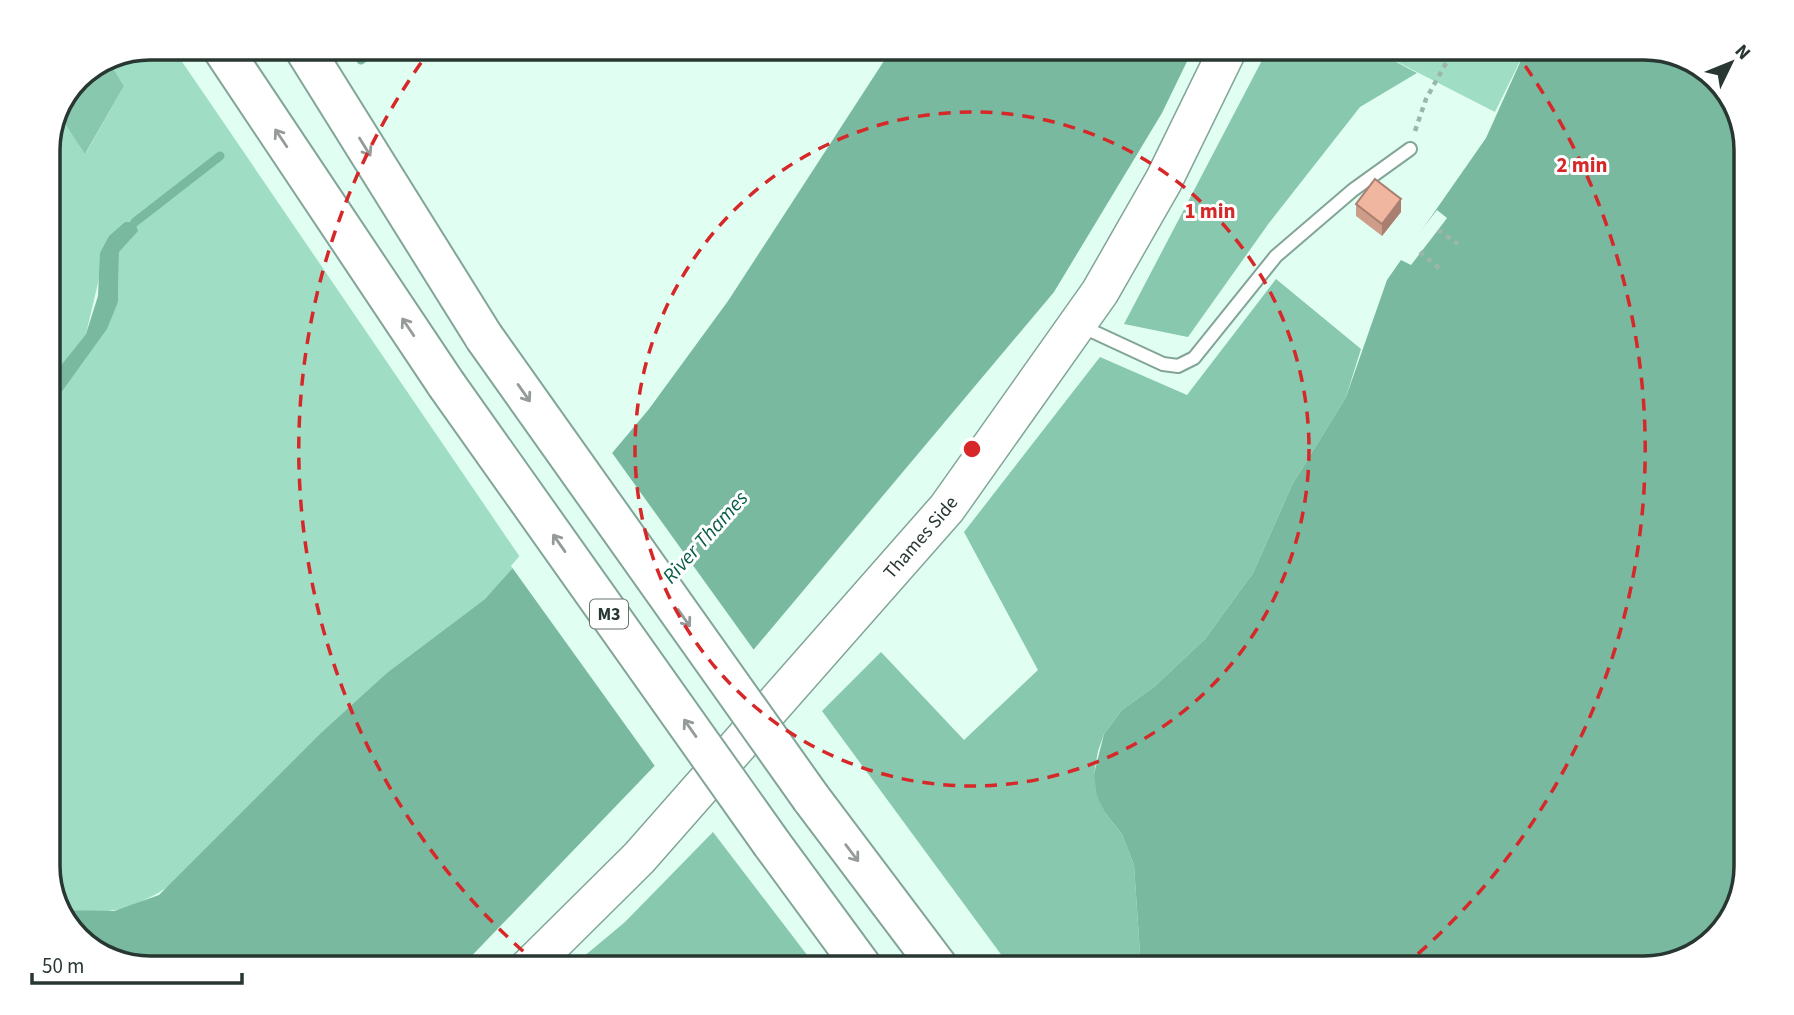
<svg xmlns="http://www.w3.org/2000/svg" width="1794" height="1015" viewBox="0 0 1794 1015" font-family="'Source Sans 3',sans-serif">
<rect width="100%" height="100%" fill="#e0fef1"/>
<path fill="#9fdec5" d="M149 47H172L522 560 485 599 388 672 173 884C135 908 103 920 58 906L47 872V412L118 302 119 252 109 236 86 334 47 384V143L60 116 86 153 124 86 110 63Z
M1368 47H1527L1495 112Z"/>
<path fill="#88c8ae" d="M1269 47H1368L1417 73 1360 107 1269 223 1188 337 1124 324Z
M110 63 124 86 85 154 60 116 77 77Z
M1276 279 1361 349 1346 397 1292 485 1253 573 1205 639 1155 686 1122 710 1104 734 1098 751 1094 774 1106 814 1122 834 1134 865 1141 968H1011L822 711 881 652 964 740 1038 670 964 532 1100 357 1187 395Z
M713 832 817 968H570L625 922Z"/>
<path fill="#79b9a0" d="M893 47H1194L1162 113 1054 292 666 754 460 968H149L99 954 61 917 59 910 114 911 159 895 321 733 388 672 485 599 551 526 649 409 728 301Z
M1527 47H1645L1695 61 1733 98 1747 143V866L1733 916 1696 954 1645 968H1141L1134 865 1122 834 1106 814 1097 796 1094 774 1104 734 1122 710 1155 686 1205 639 1253 573 1292 485 1346 397 1387 280 1486 138Z
M125 222H135L138 231 119 252 118 302 107 329 47 412V383L86 334 98 296 100 253 109 236Z"/>
<path fill="#e0fef1" d="M1437 210 1447 218 1438 230 1411 265 1399 259Z
M610 450 756 653 657 769 511 566Z"/>
<g fill="none" stroke-linecap="round" stroke-linejoin="round">
<path stroke="#79b9a0" stroke-width="9" d="M361 60 378 47
M135 222 220 156"/>
<defs>
<path id="lane" d="M1081 326 1163 364 1178 366 1194 358 1276 256 1353 190 1410 149"/>
<g id="secondary">
<path id="s1" d="M528 968 639 858 947 508 1100 292 1164 180 1229 47"/>
</g>
<path id="highway" d="M221 47 446 384
M303 47 484 337
M811 798 939 968
M772 844 863 968"/>
</defs>
<use href="#lane" stroke="#82a597" stroke-width="16"/>
<use href="#secondary" stroke="#82a597" stroke-width="40"/>
<use href="#highway" stroke="#82a597" stroke-width="42"/>
<path stroke="#9db6ab" stroke-width="4.5" stroke-dasharray="5 5" stroke-linecap="butt" d="M1415 131 1426 99 1455 47
M1438 230 1458 244
M1420 252 1441 270"/>
<use href="#lane" stroke="#fff" stroke-width="12"/>
<use href="#secondary" stroke="#fff" stroke-width="37"/>
<use href="#highway" stroke="#fff" stroke-width="38"/>
<defs>
<path id="highway-bridge" d="M484 337 811 798
M446 384 772 844"/>
</defs>
<use href="#highway-bridge" stroke="#82a597" stroke-width="42" stroke-linecap="butt"/>
<use href="#highway-bridge" stroke="#fff" stroke-width="38"/>
</g>
<path fill="#ce9d8a" d="M1356 204 1401 212 1382 236 1356 216Z"/>
<path fill="#a87f70" d="M1401 199V212L1382 236V224Z"/>
<path fill="#f0b6a0" stroke="#a87f70" stroke-width="2" d="M1375 179 1401 199 1382 224 1356 204Z"/>
<defs><path id="oneway-shaft" d="M-6 0H5M1.5-3L5.5 0L1.5 3" fill="none" stroke-width="1.6" stroke-linecap="round" stroke-linejoin="round" transform="scale(1.75)"/></defs>
<g stroke="#949b98">
<use href="#oneway-shaft" transform="translate(281 138) rotate(-124)"/>
<use href="#oneway-shaft" transform="translate(365 147) rotate(58)"/>
<use href="#oneway-shaft" transform="translate(408 327) rotate(-124)"/>
<use href="#oneway-shaft" transform="translate(524 393) rotate(55)"/>
<use href="#oneway-shaft" transform="translate(559 543) rotate(-125)"/>
<use href="#oneway-shaft" transform="translate(684 618) rotate(55)"/>
<use href="#oneway-shaft" transform="translate(690 728) rotate(-125)"/>
<use href="#oneway-shaft" transform="translate(852 853) rotate(53)"/>
</g>
<g fill="none" stroke="#d62828" stroke-width="3.5" stroke-dasharray="12 9">
<circle cx="972" cy="449" r="337"/>
<path d="M539 965A673 673 0 0 1 431 49M1513 49A673 673 0 0 1 1405 965"/>
</g>
<g text-anchor="middle" dominant-baseline="central" stroke-width="6" stroke-linejoin="round" paint-order="stroke">
<rect fill="#fff" stroke="#68736f" stroke-width="2" x="590" y="599.5" width="38" height="29" rx="5"/>
<g font-size="18" font-weight="bold" fill="#283731">
<text x="609" y="614">M3</text>
</g>
<g font-size="19" fill="#283731" stroke="#fff">
<text stroke="none"><textPath href="#s1" startOffset="583">Thames Side</textPath></text>
</g>
<g font-size="21" font-style="italic" fill="#095e47" stroke="#fff">
<text transform="translate(705 537) rotate(-48)">River Thames</text>
</g>
</g>
<path d="M0 0H1794V1015H0ZM150 60H1644A90 90 0 0 1 1734 150V866A90 90 0 0 1 1644 956H150A90 90 0 0 1 60 866V150A90 90 0 0 1 150 60Z" fill="#fff" fill-rule="evenodd"/>
<path fill="none" stroke="#283731" stroke-width="3.5" d="M150 60H1644A90 90 0 0 1 1734 150V866A90 90 0 0 1 1644 956H150A90 90 0 0 1 60 866V150A90 90 0 0 1 150 60Z"/>
<circle cx="972" cy="449" r="10" fill="#d62828" stroke="#fff" stroke-width="3.5"/>
<g font-size="21" text-anchor="middle" font-weight="bold" fill="#d62828" stroke="#fff" stroke-width="6" stroke-linejoin="round" paint-order="stroke">
<text x="1582" y="172">2 min</text>
<text x="1210" y="218">1 min</text>
</g>
<g transform="translate(1731 63) rotate(47)" stroke="#ffffff" stroke-width="5" paint-order="stroke">
<path d="M0-5L12 26L0 18L-12 26Z" fill="#283731"/>
<text y="-10" font-size="19" font-weight="bold" text-anchor="middle" fill="#283731">N</text>
</g>
<path d="M32 973v10h210v-10" fill="none" stroke="#283731" stroke-width="3.5"/>
<text x="42" y="973" font-size="21" fill="#283731" stroke="#ffffff" stroke-width="5" paint-order="stroke">50 m</text>
</svg>
